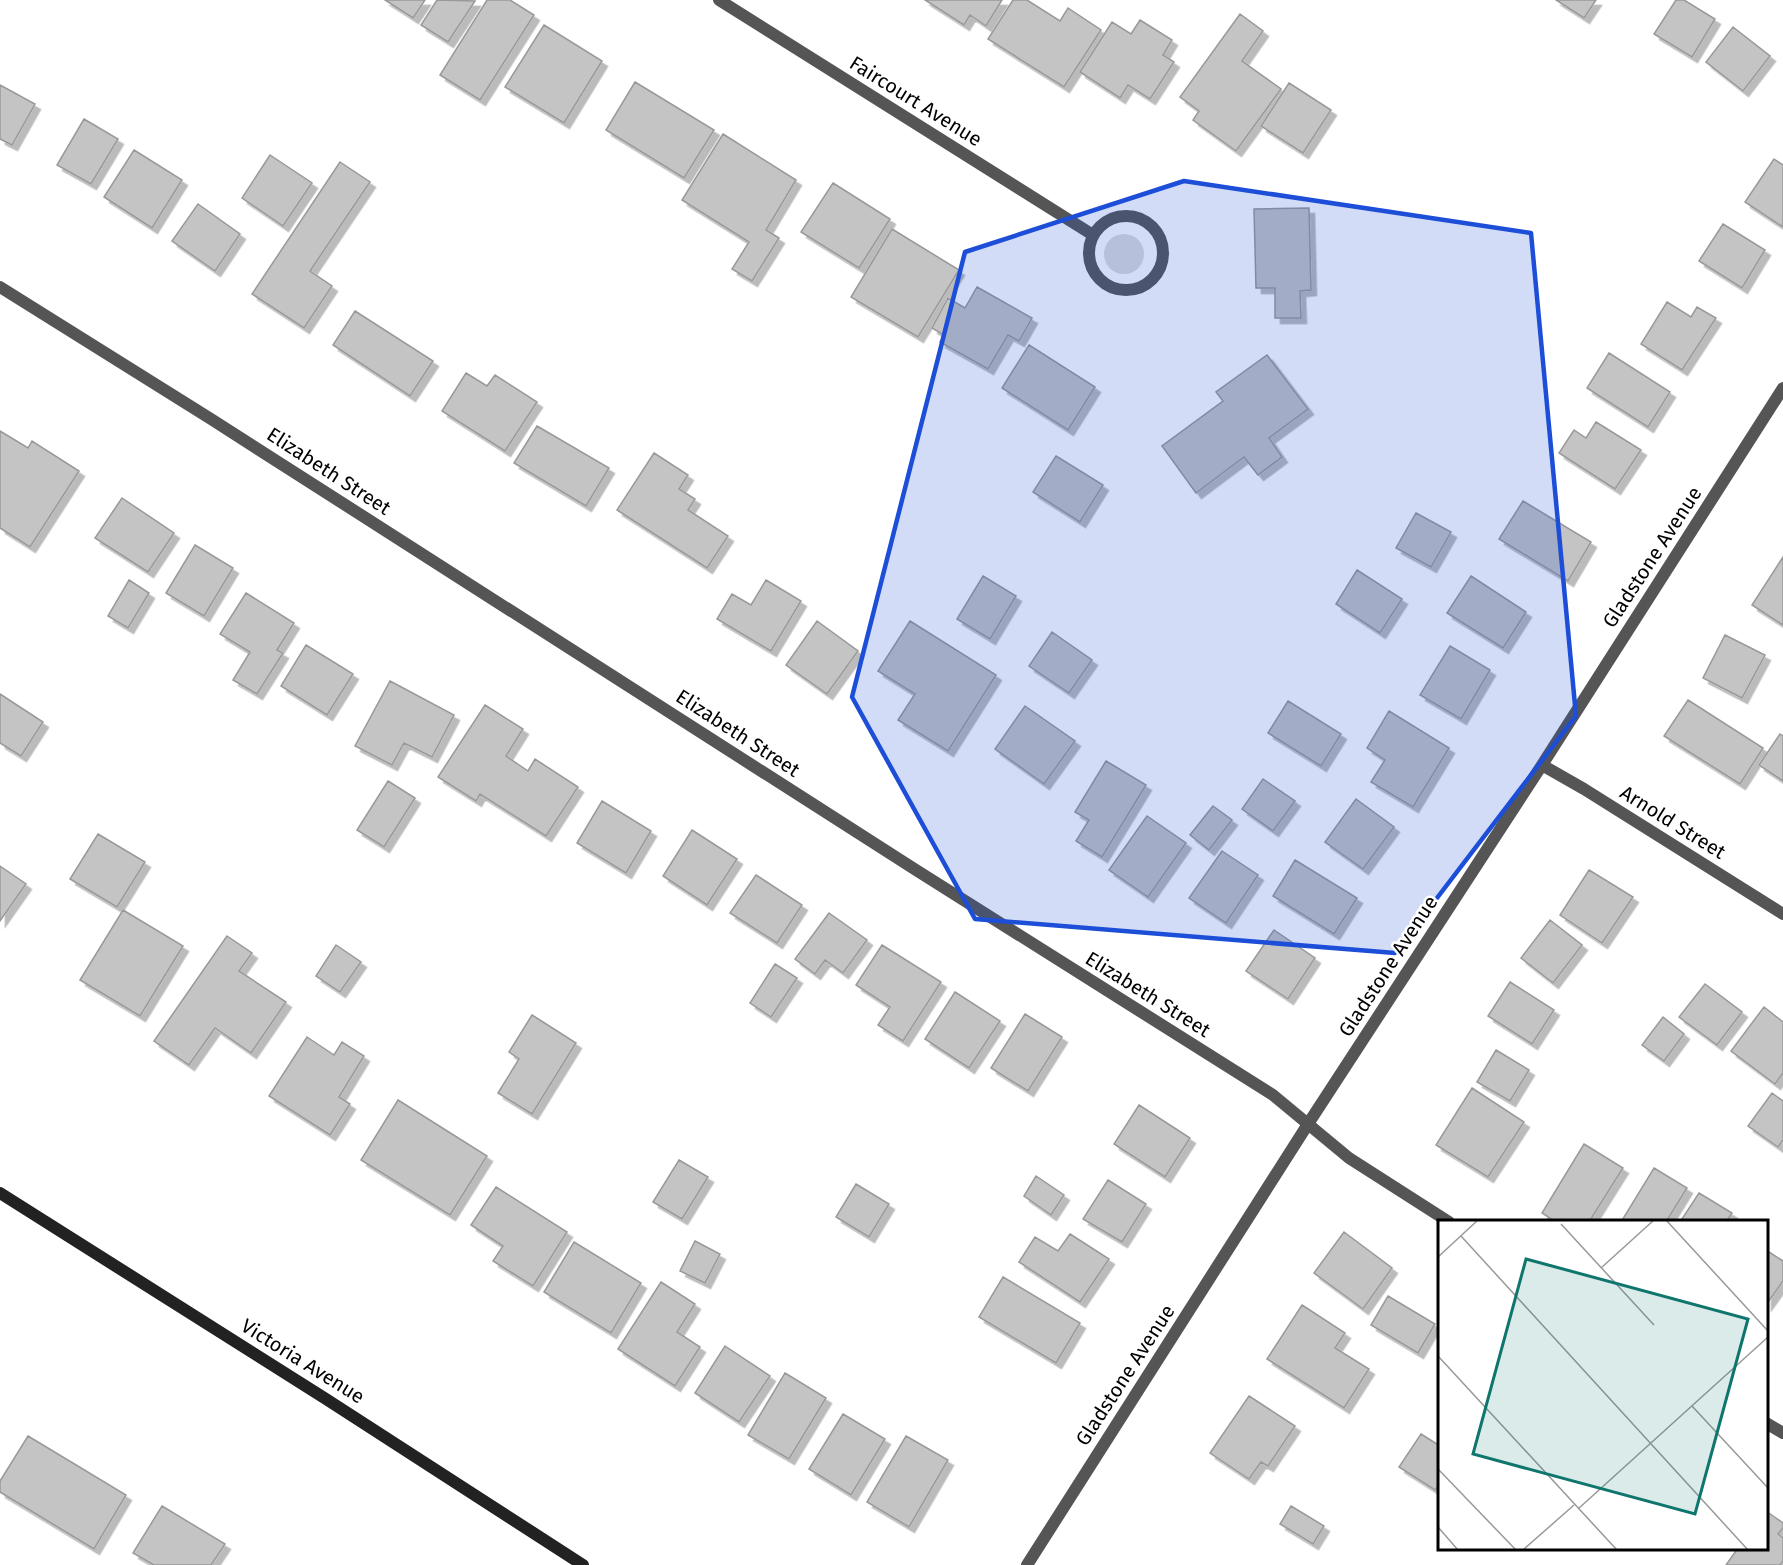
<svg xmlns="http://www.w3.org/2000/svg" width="1783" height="1565" viewBox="0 0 1783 1565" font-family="'Fira Sans',sans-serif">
<defs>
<filter id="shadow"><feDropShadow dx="5.5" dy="5.5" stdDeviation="0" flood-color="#0004"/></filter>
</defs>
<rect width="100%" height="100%" fill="#fff"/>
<path fill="#dcdcdc" d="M1104 254a20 20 0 1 1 40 0a20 20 0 1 1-40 0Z"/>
<path fill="#c4c4c4" stroke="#999" stroke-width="1.5" filter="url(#shadow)" d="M385 0H425L413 18Z
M437 0 475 1 448 42 421 25Z
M487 0H510L534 15 480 100 440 75Z
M925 0H1002L986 26 970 15 964 25Z
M1013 0H1027L1060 21 1068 8 1101 30 1064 87 988 39Z
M1556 0H1596L1584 18Z
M1676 0H1684L1715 19 1692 57 1654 34Z
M1240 14 1263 31 1242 61 1281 89 1236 151 1193 120 1199 111 1180 97Z
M1140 20 1172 40 1163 55 1174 62 1150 99 1128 85 1120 98 1080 72 1112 22 1131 34Z
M544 25 602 61 564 123 505 87Z
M1733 27 1770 56 1743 91 1706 62Z
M635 82 714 130 684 178 606 130Z
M1289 83 1331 110 1303 153 1261 126Z
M0 85 35 104 12 145 0 139Z
M84 119 118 139 91 184 57 165Z
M723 134 796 180 766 230 779 238 752 281 732 269 749 242 682 200Z
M134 150 182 180 152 228 104 197Z
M270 155 312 183 283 226 242 198Z
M1774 159 1783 165V227L1745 202Z
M340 162 370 182 310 271 332 286 304 328 252 294Z
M833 183 890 219 859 268 801 232Z
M198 204 240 234 215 271 172 241Z
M1309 208 1311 290 1300 291 1301 318H1275V288H1256L1254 209Z
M1723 224 1765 250 1742 288 1699 261Z
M892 229 959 270 918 337 851 297Z
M977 287 1032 318 1019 341 1008 335 988 369 940 342 944 335 932 328 948 298 965 308Z
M1667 302 1691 317 1697 307 1716 318 1682 370 1641 344Z
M355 311 433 361 410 396 333 345Z
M1029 345 1095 387 1068 430 1002 388Z
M1609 353 1670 392 1648 427 1587 388Z
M1267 355 1308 409 1269 438 1282 457 1258 475 1244 457 1196 493 1162 446 1223 401 1216 392Z
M466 373 487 386 495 375 537 402 505 451 442 411Z
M1596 422 1641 450 1615 489 1559 453 1574 430 1586 438Z
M537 426 609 468 586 506 514 463Z
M0 431 28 448 32 441 79 471 30 547 0 528Z
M654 453 688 475 679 489 695 499 688 510 728 536 707 568 617 510Z
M1056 456 1103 485 1080 522 1033 492Z
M122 498 174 533 148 572 95 538Z
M1523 501 1591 542 1568 581 1499 539Z
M1416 513 1451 532 1431 567 1396 548Z
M195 545 233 568 204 616 166 593Z
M1783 557V625L1752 605Z
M1357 570 1402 599 1380 633 1336 604Z
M983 576 1016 596 990 639 957 619Z
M1471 576 1526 612 1503 648 1447 613Z
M129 580 149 593 128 628 108 616Z
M766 580 801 601 771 651 717 619 732 594 751 605Z
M246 593 294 623 277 650 283 653 257 694 233 680 250 652 220 634Z
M817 621 858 651 827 694 786 665Z
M910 621 996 675 948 751 898 720 915 694 878 671Z
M1052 632 1092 660 1069 693 1029 666Z
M1725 635 1765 655 1742 698 1703 678Z
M306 645 353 674 327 715 281 686Z
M1450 646 1490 670 1461 719 1420 695Z
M390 681 454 715 432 757 404 743 392 765 355 746Z
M0 694 43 722 21 756 0 743Z
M1688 700 1763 748 1740 784 1664 736Z
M1288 701 1341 734 1321 766 1268 733Z
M485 705 523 729 506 756 528 771 535 759 578 787 546 836 480 794 476 801 438 777Z
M1025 706 1075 741 1044 784 995 749Z
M1389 711 1449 748 1413 807 1371 782 1385 760 1367 748Z
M1780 734 1783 736V781L1759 765Z
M1106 761 1146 785 1102 857 1076 841 1089 820 1075 812Z
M1263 779 1295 801 1273 831 1242 809Z
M388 781 415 798 384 847 357 830Z
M1356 799 1394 827 1363 869 1325 842Z
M602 801 651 831 626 873 577 843Z
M1213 806 1232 820 1209 850 1190 835Z
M1147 816 1186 843 1148 897 1109 870Z
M692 830 737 859 707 905 663 876Z
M98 834 145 862 117 907 70 879Z
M1222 851 1258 875 1226 923 1189 898Z
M1295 860 1357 898 1334 934 1273 896Z
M0 866 26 884 0 921Z
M1589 870 1633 897 1602 943 1560 915Z
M756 875 802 905 777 943 730 913Z
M123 910 183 946 140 1016 80 980Z
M829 913 867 940 843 973 825 960 815 974 795 959Z
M1550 920 1582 945 1553 983 1521 958Z
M1274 930 1315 958 1288 999 1246 971Z
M227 936 252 953 239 971 286 1002 251 1053 215 1028 189 1065 154 1041Z
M336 945 361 962 340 992 316 976Z
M882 945 941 982 903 1041 878 1025 890 1007 856 985Z
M775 964 797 978 771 1017 750 1003Z
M1510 982 1554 1010 1532 1044 1488 1016Z
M1705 984 1742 1012 1717 1045 1679 1017Z
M955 992 1000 1021 969 1068 925 1039Z
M1764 1007 1783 1022V1073L1775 1084 1731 1051Z
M1025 1014 1062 1037 1028 1091 991 1068Z
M532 1015 576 1043 532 1114 498 1093 519 1059 509 1052Z
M1663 1017 1684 1034 1664 1061 1642 1045Z
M307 1037 334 1055 342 1042 364 1056 339 1097 350 1104 330 1135 269 1096Z
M1496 1050 1529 1070 1510 1101 1477 1082Z
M1472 1088 1524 1122 1488 1177 1436 1145Z
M1772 1093 1783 1101V1140L1778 1147 1748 1126Z
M398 1100 487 1156 450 1215 361 1160Z
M1139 1105 1190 1138 1165 1177 1114 1144Z
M1584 1144 1623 1168 1589 1222H1556L1542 1213Z
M679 1160 708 1177 682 1219 653 1202Z
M1654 1168 1687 1188 1666 1222H1621Z
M1036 1176 1064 1195 1051 1215 1024 1196Z
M1108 1180 1146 1204 1122 1242 1083 1219Z
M856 1184 889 1204 869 1237 836 1217Z
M496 1187 567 1232 533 1286 493 1261 503 1246 471 1225Z
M1699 1193 1732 1213 1726 1222H1680Z
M1344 1232 1392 1268 1363 1309 1314 1273Z
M1070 1234 1109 1259 1080 1302 1019 1262 1035 1237 1058 1251Z
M695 1241 720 1254 705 1283 680 1271Z
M574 1242 641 1283 611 1333 544 1292Z
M1766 1250 1783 1261V1281L1766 1305Z
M1003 1277 1080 1323 1056 1363 979 1317Z
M661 1282 695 1304 677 1332 700 1347 675 1386 618 1349Z
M1388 1296 1435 1324 1418 1353 1371 1325Z
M1302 1305 1345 1333 1335 1348 1369 1369 1344 1408 1267 1359Z
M725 1346 770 1376 739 1422 695 1393Z
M785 1373 826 1398 789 1459 748 1435Z
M1249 1396 1295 1426 1268 1466 1261 1462 1249 1479 1210 1453Z
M843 1414 885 1439 851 1495 809 1469Z
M1421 1434 1440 1446V1484L1435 1490 1399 1467Z
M28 1436 126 1495 94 1549 0 1492V1481Z
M906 1436 948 1460 909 1527 867 1502Z
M162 1506 225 1544 211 1565H154L133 1553Z
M1291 1506 1324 1526 1313 1544 1280 1524Z
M1766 1511 1783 1523V1528L1778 1534 1783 1538V1561L1780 1565H1726L1738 1548H1766Z"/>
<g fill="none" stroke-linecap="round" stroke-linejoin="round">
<path stroke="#555" stroke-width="12" d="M719 0 1093 235
M1089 253a37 37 0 1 1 74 0a37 37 0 1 1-74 0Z
M0 287 211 419 916 870 1273 1095 1349 1158 1449 1222
M1542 765 1584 789 1783 914
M1766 1423 1783 1433
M1027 1565 1308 1124 1542 765 1783 388"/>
<path stroke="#222" stroke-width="12" d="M0 1193 326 1399 583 1565"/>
</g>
<path fill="#1d4ed8" fill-opacity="0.2" stroke="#1d4ed8" stroke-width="4.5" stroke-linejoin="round" d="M1184 181 1531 233 1576 716 1395 953 975 919 852 697 965 252Z"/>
<g text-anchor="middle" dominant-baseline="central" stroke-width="5" stroke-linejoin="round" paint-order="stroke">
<g font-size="20" fill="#000" stroke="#fff">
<text transform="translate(916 101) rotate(32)">Faircourt Avenue</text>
<text transform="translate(329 471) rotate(33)">Elizabeth Street</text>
<text transform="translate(1652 557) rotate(-57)">Gladstone Avenue</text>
<text transform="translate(738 733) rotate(33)">Elizabeth Street</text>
<text transform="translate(1673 822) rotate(32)">Arnold Street</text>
<text transform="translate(1388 966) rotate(-57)">Gladstone Avenue</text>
<text transform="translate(1148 994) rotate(32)">Elizabeth Street</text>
<text transform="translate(303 1361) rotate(32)">Victoria Avenue</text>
<text transform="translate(1125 1375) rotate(-57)">Gladstone Avenue</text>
</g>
</g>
<g transform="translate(1438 1220)">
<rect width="330" height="330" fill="#fff"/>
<path fill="none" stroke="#999" stroke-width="1.5" d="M228 0 330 111M123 4 216 105M23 16 310 330M0 37 40 0M163 48 216 0M0 136 179 330M254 186 330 268M0 249 78 330M140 289 330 117M0 307 20 330M85 330 136 285"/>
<path fill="#0f766e" fill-opacity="0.15" stroke="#0f766e" stroke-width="3" d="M88 39 310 99 257 294 35 234Z"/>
<rect width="330" height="330" fill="none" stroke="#000" stroke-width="3"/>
</g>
</svg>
